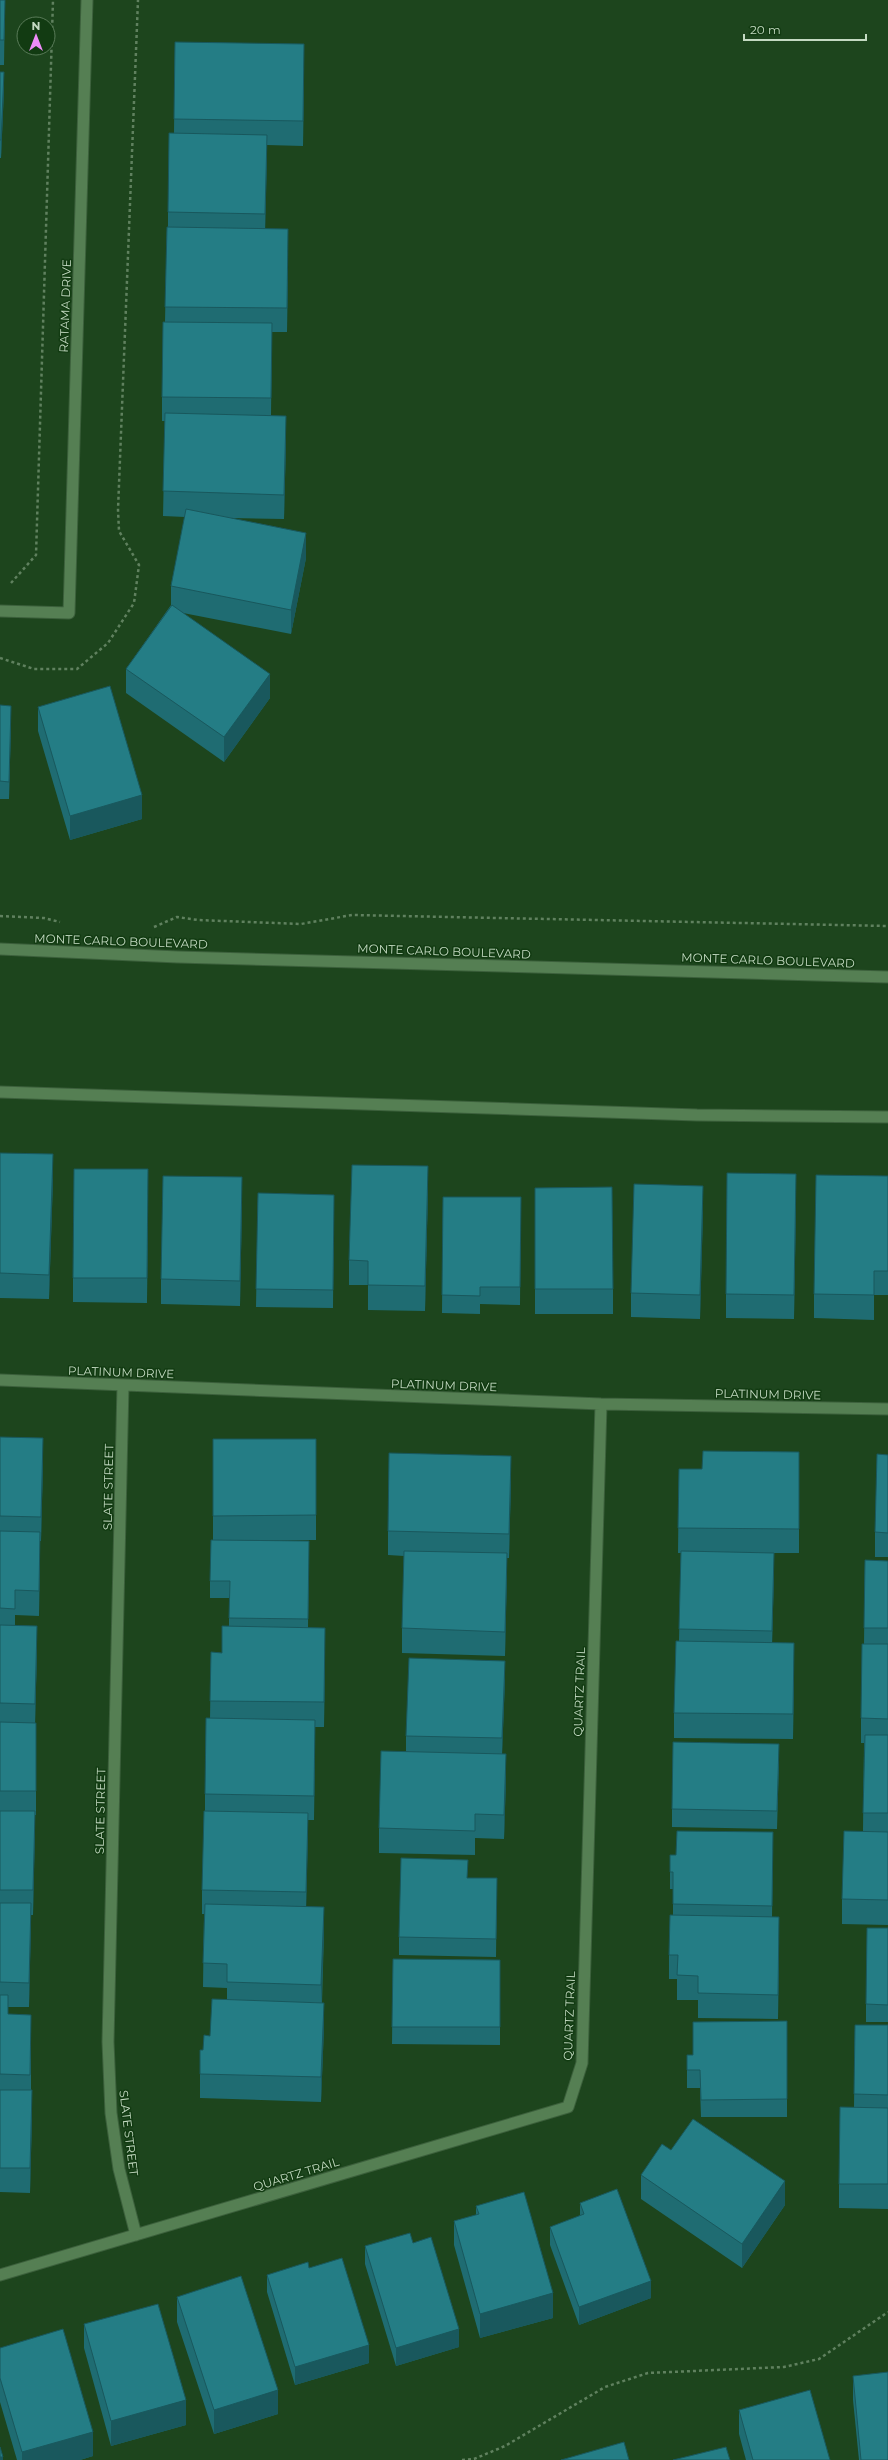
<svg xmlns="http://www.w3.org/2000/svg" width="888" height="2460" viewBox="0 0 888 2460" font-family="Montserrat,sans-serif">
<rect width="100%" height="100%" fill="#1d451d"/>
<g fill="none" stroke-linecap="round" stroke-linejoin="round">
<defs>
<path id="minor" d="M0 611 69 613 87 0
M0 1380 601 1404 888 1409
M123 1385 108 2042 111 2113 119 2169 136 2235
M0 2275 568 2107 582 2063 601 1404"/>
<path id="secondary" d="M0 949 178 957 888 977
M0 1092 697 1115 888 1117"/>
</defs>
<use href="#minor" stroke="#3c603c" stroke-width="13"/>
<use href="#secondary" stroke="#3c603c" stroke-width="13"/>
<path stroke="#60815f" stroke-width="2.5" stroke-dasharray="3 3" stroke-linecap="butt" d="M11 583 36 555 53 0
M0 658 34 669H77L108 643 134 603 139 565 119 531 118 510 138 0
M0 916 44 918 60 922
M154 927 177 917 198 920 301 924 352 915 888 926
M462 2460 474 2459 505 2446 605 2387 648 2373 784 2367 819 2359 888 2312"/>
<use href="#minor" stroke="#557f53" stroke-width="11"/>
<use href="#secondary" stroke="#557f53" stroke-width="11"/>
</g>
<path fill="#1f6c72" d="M0 0H5L4 65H0Z
M175 42 304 68 303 146 267 145 265 228 288 253 287 332H272L271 415 286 440 284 519 229 518 306 558 291 634 183 613 270 698 224 762 126 693V669L171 605V586L185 517 163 516 165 421H162V397L165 322 167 227H168V212L174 133Z
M0 72 4 89 1 158H0Z
M0 705 11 723 9 799H0Z
M38 707 142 819 70 840 38 731Z
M0 1153 53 1179 49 1299 0 1298Z
M888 1176V1295H874V1320L814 1318V1294Z
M535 1188 613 1289V1314H535Z
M428 1190 425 1311 368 1310V1285H349V1260Z
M258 1193 334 1195 333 1308 256 1307Z
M148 1194 147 1303 73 1302V1278Z
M443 1197H521L520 1305 480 1304V1314L442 1313Z
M796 1199 794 1319 726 1318V1294Z
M242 1202 240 1306 161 1304V1279Z
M703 1211 700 1319 631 1317V1293Z
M0 1437 43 1463 41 1541H40L39 1616 15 1615V1625L37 1650 35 1723H36V1815H35L33 1915H31L29 2007H8V2014L31 2015V2090L32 2115 30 2193 0 2192Z
M213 1439H316V1540H241L309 1541 308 1628 325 1652 324 1727H315L314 1820H308L306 1907 324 1932 322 2003 324 2027 321 2102 200 2098V2074L203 2050 210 2036 227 2000V1988L203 1987 204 1914H202V1890L205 1811V1794L210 1719 211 1652 222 1653 229 1626V1598H210V1581L213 1540Z
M799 1452V1553H761L774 1571 772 1643 794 1668 793 1739 674 1738V1713L679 1641 681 1553H678L679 1469H702Z
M888 1455V1557H875V1532Z
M511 1480 509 1558H507L505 1656 402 1653V1628L404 1556 388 1555V1531Z
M865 1560 888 1561V1925L842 1924V1899L863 1831 864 1743H861V1718L864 1644Z
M505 1679 502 1754 506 1778 504 1839 475 1838V1855L379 1853V1828L406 1752V1736Z
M779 1761 777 1829 672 1827V1809Z
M773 1850 772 1917 779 1941 778 2019 698 2018V2000H677V1979H669V1955L673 1915V1889H670V1872Z
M497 1878 496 1957 399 1955V1937Z
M888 1928V2022H866V2004Z
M393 1959 500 1960V2045L392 2044Z
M787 2021V2117H701L700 2088H687V2055H693Z
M855 2025H888V2209L839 2208V2184L854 2107Z
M671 2150 785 2205 742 2268 641 2199V2175Z
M580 2203 651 2298 579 2325 550 2245V2227L580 2216Z
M476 2206 553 2318 480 2338 454 2245V2221L476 2215Z
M365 2246 459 2347 396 2366 365 2264Z
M267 2275 369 2363 295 2385 267 2292Z
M177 2297 278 2414 214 2434 177 2322Z
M84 2324 186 2425 111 2446 84 2348Z
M0 2348 93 2456 80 2460H17L0 2402Z
M853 2376 888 2460H859L853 2400Z
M739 2410 830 2460H746L739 2434Z"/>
<path fill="#19585d" d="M304 44V68L303 146V121Z
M4 72V89L1 158V140Z
M267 135V160L265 238V214Z
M288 229V253L287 332V308Z
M286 416V440L284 519V495Z
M306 533V558L291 634V610Z
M270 674V698L224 762V737Z
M11 706V723L9 799V782Z
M142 795V819L70 840V816Z
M53 1154V1179L49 1299V1275Z
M428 1166V1190L425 1311V1286Z
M148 1169V1194L147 1303V1278Z
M796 1174V1199L794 1319V1295Z
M242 1177V1202L240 1306V1281Z
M703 1186V1211L700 1319V1295Z
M43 1438V1463L41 1541V1517Z
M511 1456V1480L509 1558V1534Z
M40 1532V1556L39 1616V1591Z
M507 1553V1578L505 1656V1632Z
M774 1553V1571L772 1649V1631Z
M37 1626V1650L35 1728V1704Z
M325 1628V1652L324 1727V1702Z
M794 1643V1668L793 1739V1714Z
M505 1661V1679L502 1756V1738Z
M315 1720V1744L314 1820V1796Z
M506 1754V1778L504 1839V1815Z
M35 1811V1836L33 1915V1890Z
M308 1813V1837L306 1916V1892Z
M31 1903V1928L29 2007V1983Z
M324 1907V1932L321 2009V1985Z
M779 1917V1941L778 2019V1995Z
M324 2003V2027L321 2102V2077Z
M32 2090V2115L30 2193V2168Z
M785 2181V2205L742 2268V2244Z
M651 2281V2298L579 2325V2307Z
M553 2293V2318L480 2338V2314Z
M459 2329V2347L396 2366V2348Z
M369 2345V2363L295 2385V2367Z
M278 2390V2414L214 2434V2410Z
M186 2400V2425L111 2446V2421Z
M93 2432V2456L80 2460H22V2452Z
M0 2457H3V2460H0Z"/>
<path fill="#247d85" stroke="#19585d" d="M0 0H5L4 40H0Z
M175 42 304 44 303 121 174 119Z
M0 72H4L1 140H0Z
M169 133 267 135 265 214 168 212Z
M167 227 288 229 287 308 165 307Z
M163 322 272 323 271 398 162 397Z
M165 413 286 416 284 495 163 491Z
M186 509 306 533 291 610 171 586Z
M172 605 270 674 224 737 126 669Z
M110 686 142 795 70 816 38 707Z
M0 705 11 706 9 782 0 781Z
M0 1153 53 1154 49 1275 0 1273Z
M352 1165 428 1166 425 1286 368 1285V1261L349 1260Z
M74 1169H148L147 1278H73Z
M727 1173 796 1174 794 1295 726 1294Z
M816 1175 888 1176V1271H874V1295L814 1294Z
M163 1176 242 1177 240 1281 161 1279Z
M634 1184 703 1186 700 1295 631 1293Z
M612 1187 613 1289H535V1188Z
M258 1193 334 1195 333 1290 256 1289Z
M443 1197H521L520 1287H480V1296L442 1295Z
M0 1437 43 1438 41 1517 0 1516Z
M213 1439H316V1515L213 1516Z
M703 1451 799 1452V1529L678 1528 679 1469H702Z
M389 1453 511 1456 509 1534 388 1531Z
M877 1454 888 1455V1533L875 1532Z
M0 1531 40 1532 39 1591 15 1590V1609L0 1608Z
M211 1540 309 1541 308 1619 229 1618 230 1581H210Z
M404 1551 507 1553 505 1632 402 1628Z
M681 1551 774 1553 772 1631 679 1629Z
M865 1560 888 1561V1628H864Z
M0 1625 37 1626 35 1704 0 1703Z
M222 1626 325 1628 324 1702 210 1701 211 1652 222 1653Z
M676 1641 794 1643 793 1714 674 1713Z
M862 1644H888V1719L861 1718Z
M409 1658 505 1661 502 1738 406 1736Z
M206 1718 315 1720 314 1796 205 1794Z
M0 1722 36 1723V1791H0Z
M865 1735H888V1813H863Z
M673 1742 779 1744 777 1811 672 1809Z
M381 1751 506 1754 504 1815 475 1814V1831L379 1828Z
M0 1811H35L33 1890H0Z
M204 1811 308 1813 306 1892 202 1890Z
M677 1831 773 1832 772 1906 673 1904V1872H670V1855H676Z
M844 1831 888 1832V1900L842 1899Z
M401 1858 468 1860 467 1878H497L496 1939 399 1937Z
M0 1903H31L29 1983 0 1982Z
M205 1904 324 1907 321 1985 227 1982V1964L203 1963Z
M670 1915 779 1917 778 1995 698 1993V1976L677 1975 678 1955H669Z
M867 1928H888V2005L866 2004Z
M393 1959 500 1960V2027H392Z
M0 1995H8V2014L31 2015 30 2075 0 2074Z
M212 1999 324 2003 321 2077 200 2074V2050H203L204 2035 210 2036Z
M787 2021V2099L701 2100 700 2070H687V2055H693V2022Z
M855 2025H888V2095L854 2094Z
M0 2090H32L30 2168H0Z
M840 2107 888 2108V2184H839Z
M693 2119 785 2181 742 2244 641 2175 662 2144 671 2150Z
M617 2189 651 2281 579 2307 550 2227 584 2214 580 2203Z
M524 2192 553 2293 480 2314 454 2221 479 2214 476 2206Z
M410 2233 413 2243 431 2237 459 2329 396 2348 365 2246Z
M342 2258 369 2345 295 2367 267 2275 308 2262 309 2268Z
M241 2276 278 2390 214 2410 177 2297Z
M158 2304 186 2400 111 2421 84 2324Z
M63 2329 93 2432 22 2452 0 2378V2348Z
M888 2372V2460H861L853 2376Z
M810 2390 830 2460H753L739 2410Z
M624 2442 629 2460H561Z
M0 2447 3 2457H0Z
M726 2447 730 2460H673Z"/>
<g text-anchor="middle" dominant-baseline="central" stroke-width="3" stroke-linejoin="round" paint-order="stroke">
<g font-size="12" fill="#c4dac2" stroke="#123b12">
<text transform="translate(65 306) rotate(-88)">RATAMA DRIVE</text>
<text transform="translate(121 941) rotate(2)">MONTE CARLO BOULEVARD</text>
<text transform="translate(444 951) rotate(2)">MONTE CARLO BOULEVARD</text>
<text transform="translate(768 960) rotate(2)">MONTE CARLO BOULEVARD</text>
<text transform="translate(121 1372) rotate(2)">PLATINUM DRIVE</text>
<text transform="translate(444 1385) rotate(2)">PLATINUM DRIVE</text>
<text transform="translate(768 1394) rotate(1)">PLATINUM DRIVE</text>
<text transform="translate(108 1487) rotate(-89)">SLATE STREET</text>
<text transform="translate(579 1692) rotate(-88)">QUARTZ TRAIL</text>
<text transform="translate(100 1811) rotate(-89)">SLATE STREET</text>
<text transform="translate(569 2016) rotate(-88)">QUARTZ TRAIL</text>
<text transform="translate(129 2133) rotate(83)">SLATE STREET</text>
<text transform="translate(296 2174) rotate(-17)">QUARTZ TRAIL</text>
</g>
</g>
<g transform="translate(36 36)"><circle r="19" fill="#123b12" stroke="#597b58"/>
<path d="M0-3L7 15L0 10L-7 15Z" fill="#ee8cf8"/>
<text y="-6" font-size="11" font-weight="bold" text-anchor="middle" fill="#c4dac2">N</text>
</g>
<path d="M744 34v6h122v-6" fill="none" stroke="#c4dac2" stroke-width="2"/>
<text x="750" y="34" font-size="12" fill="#c4dac2" stroke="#123b12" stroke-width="3" paint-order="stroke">20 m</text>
</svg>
